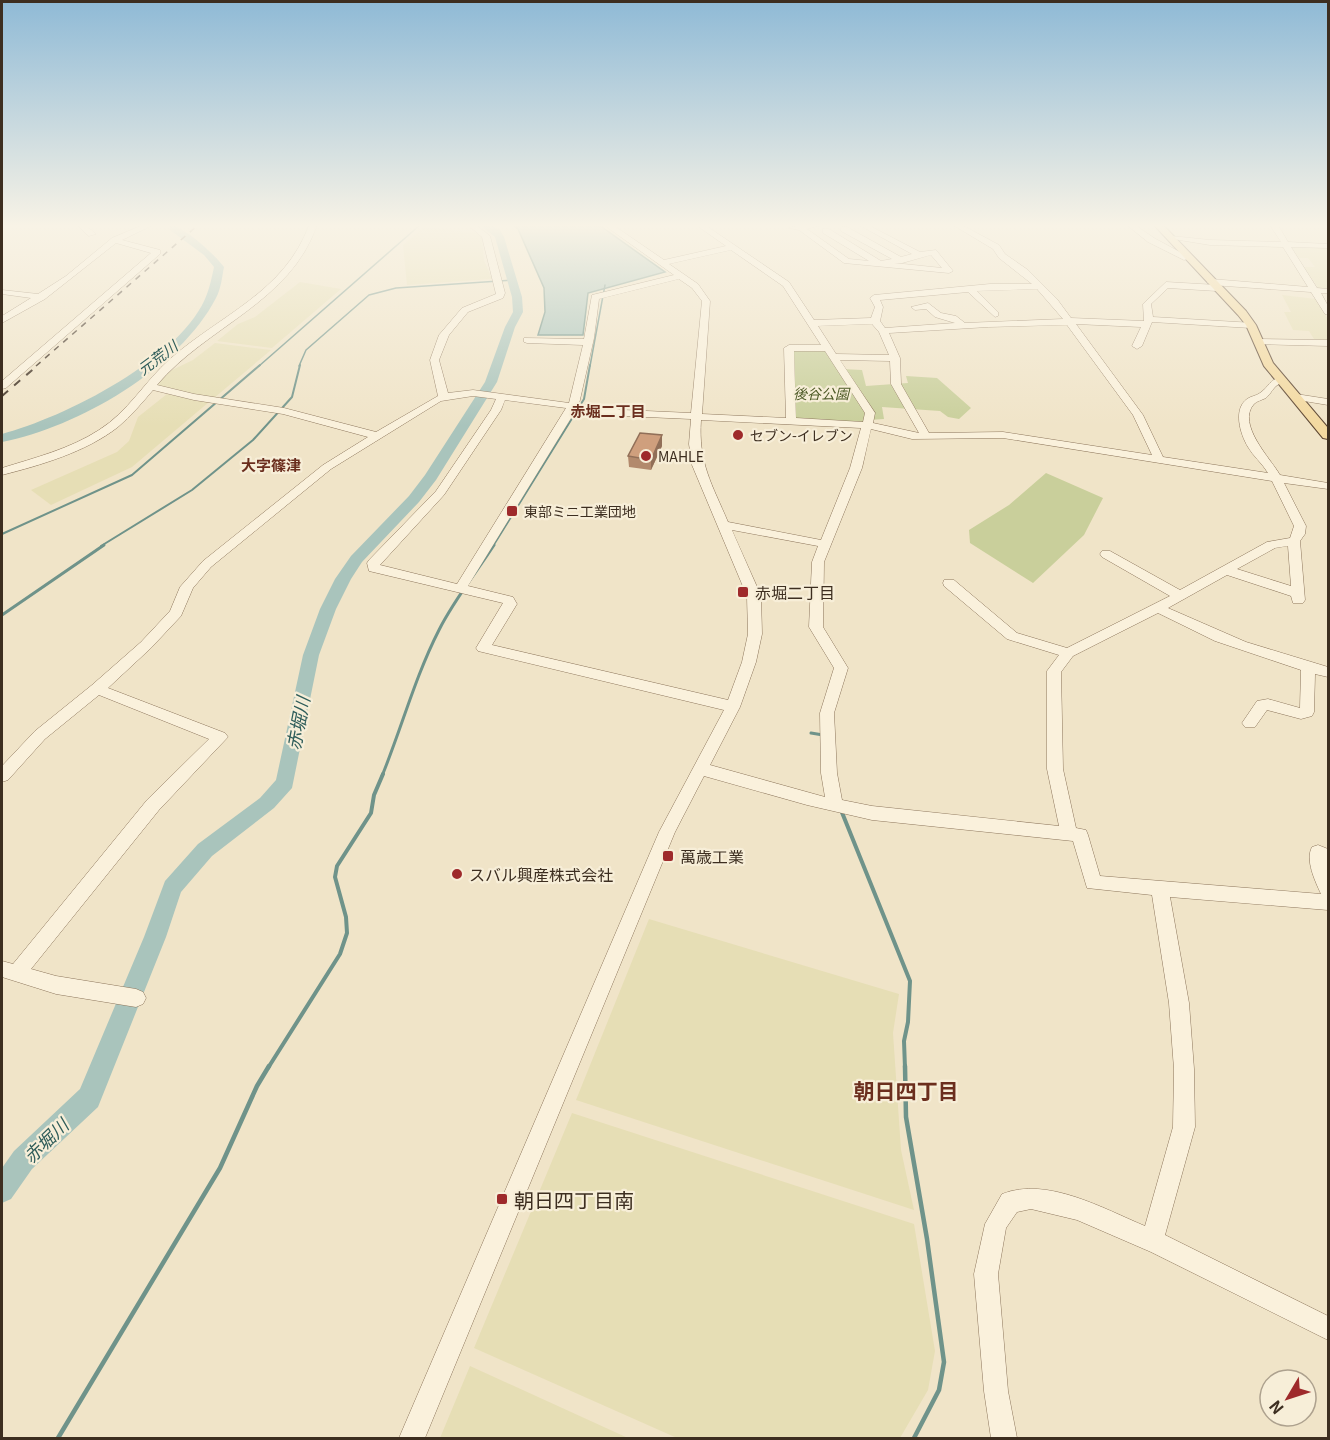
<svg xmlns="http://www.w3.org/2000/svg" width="1330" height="1440" viewBox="0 0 1330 1440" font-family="Georgia,'Noto Sans JP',serif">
<rect width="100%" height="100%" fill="#f0e4c8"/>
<path fill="#e6deb5" d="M424 227 477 233 482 237 484 260 492 279 407 285 403 245Z
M1288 244 1328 247V290L1319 289 1304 267H1315L1308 258H1299Z
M300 282 341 289 272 348 217 341 238 324 255 317Z
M1282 295 1316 299 1328 319V341L1314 339 1309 331 1293 330 1284 312H1291Z
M215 343 271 350 214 398 195 396 156 386 170 371 193 360Z
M167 394 209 402 132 467 51 505 31 490 117 452 129 441 138 417Z
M649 919 899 994 893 1033 901 1150 914 1210 576 1100Z
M572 1113 914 1224 935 1351 928 1390 900 1438H677L474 1348Z
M470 1366 628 1438H440Z"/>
<path fill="#c9cf9b" d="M789 348H828L842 369 862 370 866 386 908 383 906 376 937 378 971 408 959 419 948 417 940 411 882 407 884 419 869 420 868 425 791 422Z
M1046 473 1103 498 1084 535 1033 583 970 543 969 530 1009 505Z"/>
<path fill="#a9c4bc" stroke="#6f938a" stroke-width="1.5" d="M512 225H599L665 272 588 293 583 335H538L545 312 544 288 518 229Z"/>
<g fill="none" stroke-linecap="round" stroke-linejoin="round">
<path stroke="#6f938a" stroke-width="1.5" d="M259 366 420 225
M299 366 306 350 369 295 396 288 512 280
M590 366 605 285"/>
<path stroke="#6f938a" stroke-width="2" d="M2 534 132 475 260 365
M101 546 192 490 253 440 292 397 300 365
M493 546 584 399 590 365"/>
<path stroke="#6f938a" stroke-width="3" d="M2 615 104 545
M811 733 823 735
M382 776C402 727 415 677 439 630 454 600 476 573 494 545"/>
<path stroke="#6f938a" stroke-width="4" d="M841 810 910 981 908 1022 904 1041 905 1068
M268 1068 340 954 347 933 346 917 335 877 337 866 371 813 374 795 383 774"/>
<path stroke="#6f938a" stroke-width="4.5" d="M905 1066 906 1117 927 1239 944 1362 939 1390 914 1438
M58 1438 220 1168 257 1086 269 1066"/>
<path fill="#a9c4bc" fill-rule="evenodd" d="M169 225C183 225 214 254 224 267 222 277 221 289 216 298 179 369 78 427 2 442V434C63 418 184 358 207 294 210 286 212 276 214 267L204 255 170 230Z
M480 225H491L500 230 504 237 522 297 523 312 515 327 497 382 436 480 419 502 362 562 351 579 336 609 319 655 292 788 274 808 212 856 181 892 166 937 98 1107 32 1169 11 1199 2 1203V1168L14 1151 80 1089 144 937 165 881 198 844 260 798 276 780 303 655 320 609 335 579 351 556 409 496 425 475 485 382 505 327 513 312 512 297 495 237Z"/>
<defs>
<path id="minor" d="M77 225H85L96 234 89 236Z
M143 225H153L122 240 160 250V254L6 388 2 389V381L151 253 116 243 45 299 2 323V316L31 298 2 294V290L38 294 66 276 112 238Z
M309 225H317C290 303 207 326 157 385L194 394 284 408 376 432 438 396 430 360 439 335 462 308 496 294 482 237 468 225H476L490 236 505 293 503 298 468 312 449 335 439 360 448 393 473 390 569 403 583 345 527 343 524 342V338L584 339 592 295 674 275 604 225H613L664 260 726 246 696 225H705L789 282 814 320 871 318 875 307 870 298 874 295 990 284H1032L999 258 993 249 953 225H962L999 245 1005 254 1028 270 1057 299 1071 318 1144 321 1143 304 1166 282 1217 285 1221 288 1217 291 1168 288 1151 304 1153 317 1254 323V327L1251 328 1152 322 1142 346 1137 349 1132 346 1141 327 1076 324 1143 415 1163 457 1268 473C1262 463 1253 456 1248 447 1240 434 1233 409 1247 399 1251 396 1256 396 1260 393 1271 385 1267 381 1282 377L1287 380C1284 382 1281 382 1279 384 1273 387 1271 394 1266 398 1262 400 1257 401 1254 404 1236 424 1271 459 1280 475L1328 483V489L1284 483 1306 526 1305 534 1300 541 1305 600 1303 603H1293L1291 596 1227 575 1168 608 1246 642 1328 667V677L1315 674 1314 712 1312 716 1301 719 1267 710 1255 727H1245L1242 723 1257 701 1268 699 1300 708 1301 670 1215 641 1158 613 1073 656 1061 672 1063 769 1076 828 1086 830 1088 835 1100 876 1321 894C1315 881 1305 860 1312 847L1318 845 1328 849V910L1170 897 1189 1003 1194 1069 1195 1127 1165 1235 1328 1316V1340L1151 1252 1077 1220 1031 1209 1017 1212 1006 1228 998 1274 1008 1391 1017 1438H991L984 1391 974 1274 985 1224 1002 1194C1047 1176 1104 1209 1145 1226L1173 1127 1174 1069 1169 1003 1152 895 1087 888 1073 841 872 820 807 805 704 776 675 832 425 1438H399L659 832 724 710 478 651 476 648 503 603 369 571 367 563 369 560 436 491 491 410 496 399 473 396 441 401 331 469 211 567 193 588 181 616 151 648 108 688 225 733 228 737 159 810 31 969 56 976 136 989 143 992 146 998 143 1004 136 1007 56 994 2 977V961L13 964 147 800 209 739 99 695 45 739 8 780 2 782V766L35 731 92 685 141 642 170 611 180 587 203 561 323 465 368 437 283 414 194 400 153 390C142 403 131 416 118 427 86 452 41 465 2 475V468C34 458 70 449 99 430 128 412 145 381 170 359 220 315 285 292 309 225ZM731 250 783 286 821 345H789L784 348 786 418 702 414 710 301 698 284 669 264ZM679 279 692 288 702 301 691 413 624 410 579 404 594 338 599 299ZM1037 289 1063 319 965 323 956 316 941 313 928 303 911 307 915 310 926 309 935 317 955 323 885 328 880 321 883 307 880 300 968 292 995 317 998 316V312L977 291ZM872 324 879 332 889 355 836 354 818 326ZM1067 325 1133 415 1152 455 1003 432 929 433 901 384 900 358 889 333 988 327ZM794 351H825L865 413 863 422 796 418ZM840 360 890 361 891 384 919 433 873 423 875 413ZM505 400 566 408 457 584 380 565 444 495 501 410ZM576 410 624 416 691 419 689 444 692 465 747 596 748 634 742 662 728 700 492 645 517 604 513 597 468 586ZM701 420 861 428 850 468 821 540 728 522C712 484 698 463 701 420ZM871 429 912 439 1003 438 1272 481 1294 526 1290 538 1267 542 1180 590 1110 551H1102L1100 554 1102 557 1170 596 1067 648 1017 633 954 580H944L943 583 944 586 1007 639 1059 655 1047 671V769L1059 826 872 806 842 800 837 773 834 713 848 668 823 627 824 562 862 468ZM732 530 818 546 812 562 809 627 834 668 820 713 821 773 825 797 710 765 740 707 756 662 762 634 761 596ZM1288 546 1291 586 1237 569 1275 548Z
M800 225H821L807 229 849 259 869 261 823 233V229H829L881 261 892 259 841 231V227H847L901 257 912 254 859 225H868L920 252 936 250 953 271 949 273 844 263 799 230 789 228ZM931 255 942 268 894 263H902Z
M1127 225H1135L1154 238 1191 258 1184 260 1148 242Z
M1270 225H1278L1288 242 1328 244V248L1291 247 1317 288 1328 289V293H1321L1328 306V315L1325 314 1311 292 1211 285 1207 282 1211 279 1308 287 1283 247 1210 245 1167 238 1171 236 1210 240 1281 242Z
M1259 339 1328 340V346L1256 344V340Z
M1296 394 1328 399V405L1292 399 1291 397Z"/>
<path id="major" d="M1154 225H1163L1246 311 1256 325 1273 363 1328 428V439L1323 438 1264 366 1246 325 1238 315Z"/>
</defs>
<use href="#minor" stroke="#8d765c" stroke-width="1"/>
<use href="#major" stroke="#5b4430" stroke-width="2"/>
<use href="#minor" fill="#faf1dc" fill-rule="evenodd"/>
<use href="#major" fill="#f3d9a0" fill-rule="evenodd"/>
<path stroke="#3d2e20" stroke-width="1.5" stroke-dasharray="6 6" stroke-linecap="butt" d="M36 366 198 225"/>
<path stroke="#3d2e20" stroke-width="2" stroke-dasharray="8 8" stroke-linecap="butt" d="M2 396 38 365"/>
</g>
<path fill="#b2896c" d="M662 446 651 470 629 467 628 456Z"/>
<path fill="#916f58" d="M662 435V446L651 470V460Z"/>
<path fill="#cf9f7d" stroke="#916f58" stroke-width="1.5" d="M640 433 662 435 651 460 628 456Z"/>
<linearGradient id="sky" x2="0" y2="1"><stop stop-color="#8fbad6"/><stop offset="0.53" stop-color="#f8f3e6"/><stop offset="1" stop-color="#f8f3e6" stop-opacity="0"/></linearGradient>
<rect width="1330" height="426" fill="url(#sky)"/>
<g fill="#9e2a2b" stroke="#f7eed8" stroke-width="2">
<circle cx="738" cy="435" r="6"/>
<circle cx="646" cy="456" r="6"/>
<rect x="506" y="505" width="12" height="12" rx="3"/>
<rect x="737" y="586" width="12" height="12" rx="3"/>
<rect x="662" y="850" width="12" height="12" rx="3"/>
<circle cx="457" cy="874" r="6"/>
<rect x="496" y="1193" width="12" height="12" rx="3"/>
</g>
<g text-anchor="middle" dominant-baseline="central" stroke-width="4.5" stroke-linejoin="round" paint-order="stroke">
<g font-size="14" font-style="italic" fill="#4d5a26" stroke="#f7eed8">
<text x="821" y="393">後谷公園</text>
</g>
<g font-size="14" fill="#3d2e20" stroke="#f7eed8" text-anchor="start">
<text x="750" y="435">セブン-イレブン</text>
<text x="658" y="456">MAHLE</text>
<text x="524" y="511">東部ミニ工業団地</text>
</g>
<g font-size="15" font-style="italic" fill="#2f5d5a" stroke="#f7eed8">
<text transform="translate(157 357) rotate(-37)">元荒川</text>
</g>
<g font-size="15" font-weight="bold" fill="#6b2e1e" stroke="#f7eed8">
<text x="608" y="410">赤堀二丁目</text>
<text x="271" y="464">大字篠津</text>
</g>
<g font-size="16" fill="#3d2e20" stroke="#f7eed8" text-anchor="start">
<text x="755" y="592">赤堀二丁目</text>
<text x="680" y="856">萬歳工業</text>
<text x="469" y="874">スバル興産株式会社</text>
</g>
<g font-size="18" font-style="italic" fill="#2f5d5a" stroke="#f7eed8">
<text transform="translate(297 723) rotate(-79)">赤堀川</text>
<text transform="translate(45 1140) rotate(-44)">赤堀川</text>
</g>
<g font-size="20" fill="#3d2e20" stroke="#f7eed8" text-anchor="start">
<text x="514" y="1199">朝日四丁目南</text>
</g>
<g font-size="21" font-weight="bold" fill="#6b2e1e" stroke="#f7eed8">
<text x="906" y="1090">朝日四丁目</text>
</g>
</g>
<rect width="1330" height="1440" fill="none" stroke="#3d2e20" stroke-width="6"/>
<g transform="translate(1288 1398) rotate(231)"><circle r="28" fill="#f7eed8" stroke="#ada18e" stroke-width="1.5"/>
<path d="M0-4.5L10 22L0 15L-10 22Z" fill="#9e2a2b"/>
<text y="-9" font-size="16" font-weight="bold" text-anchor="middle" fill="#3d2e20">N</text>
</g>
</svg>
